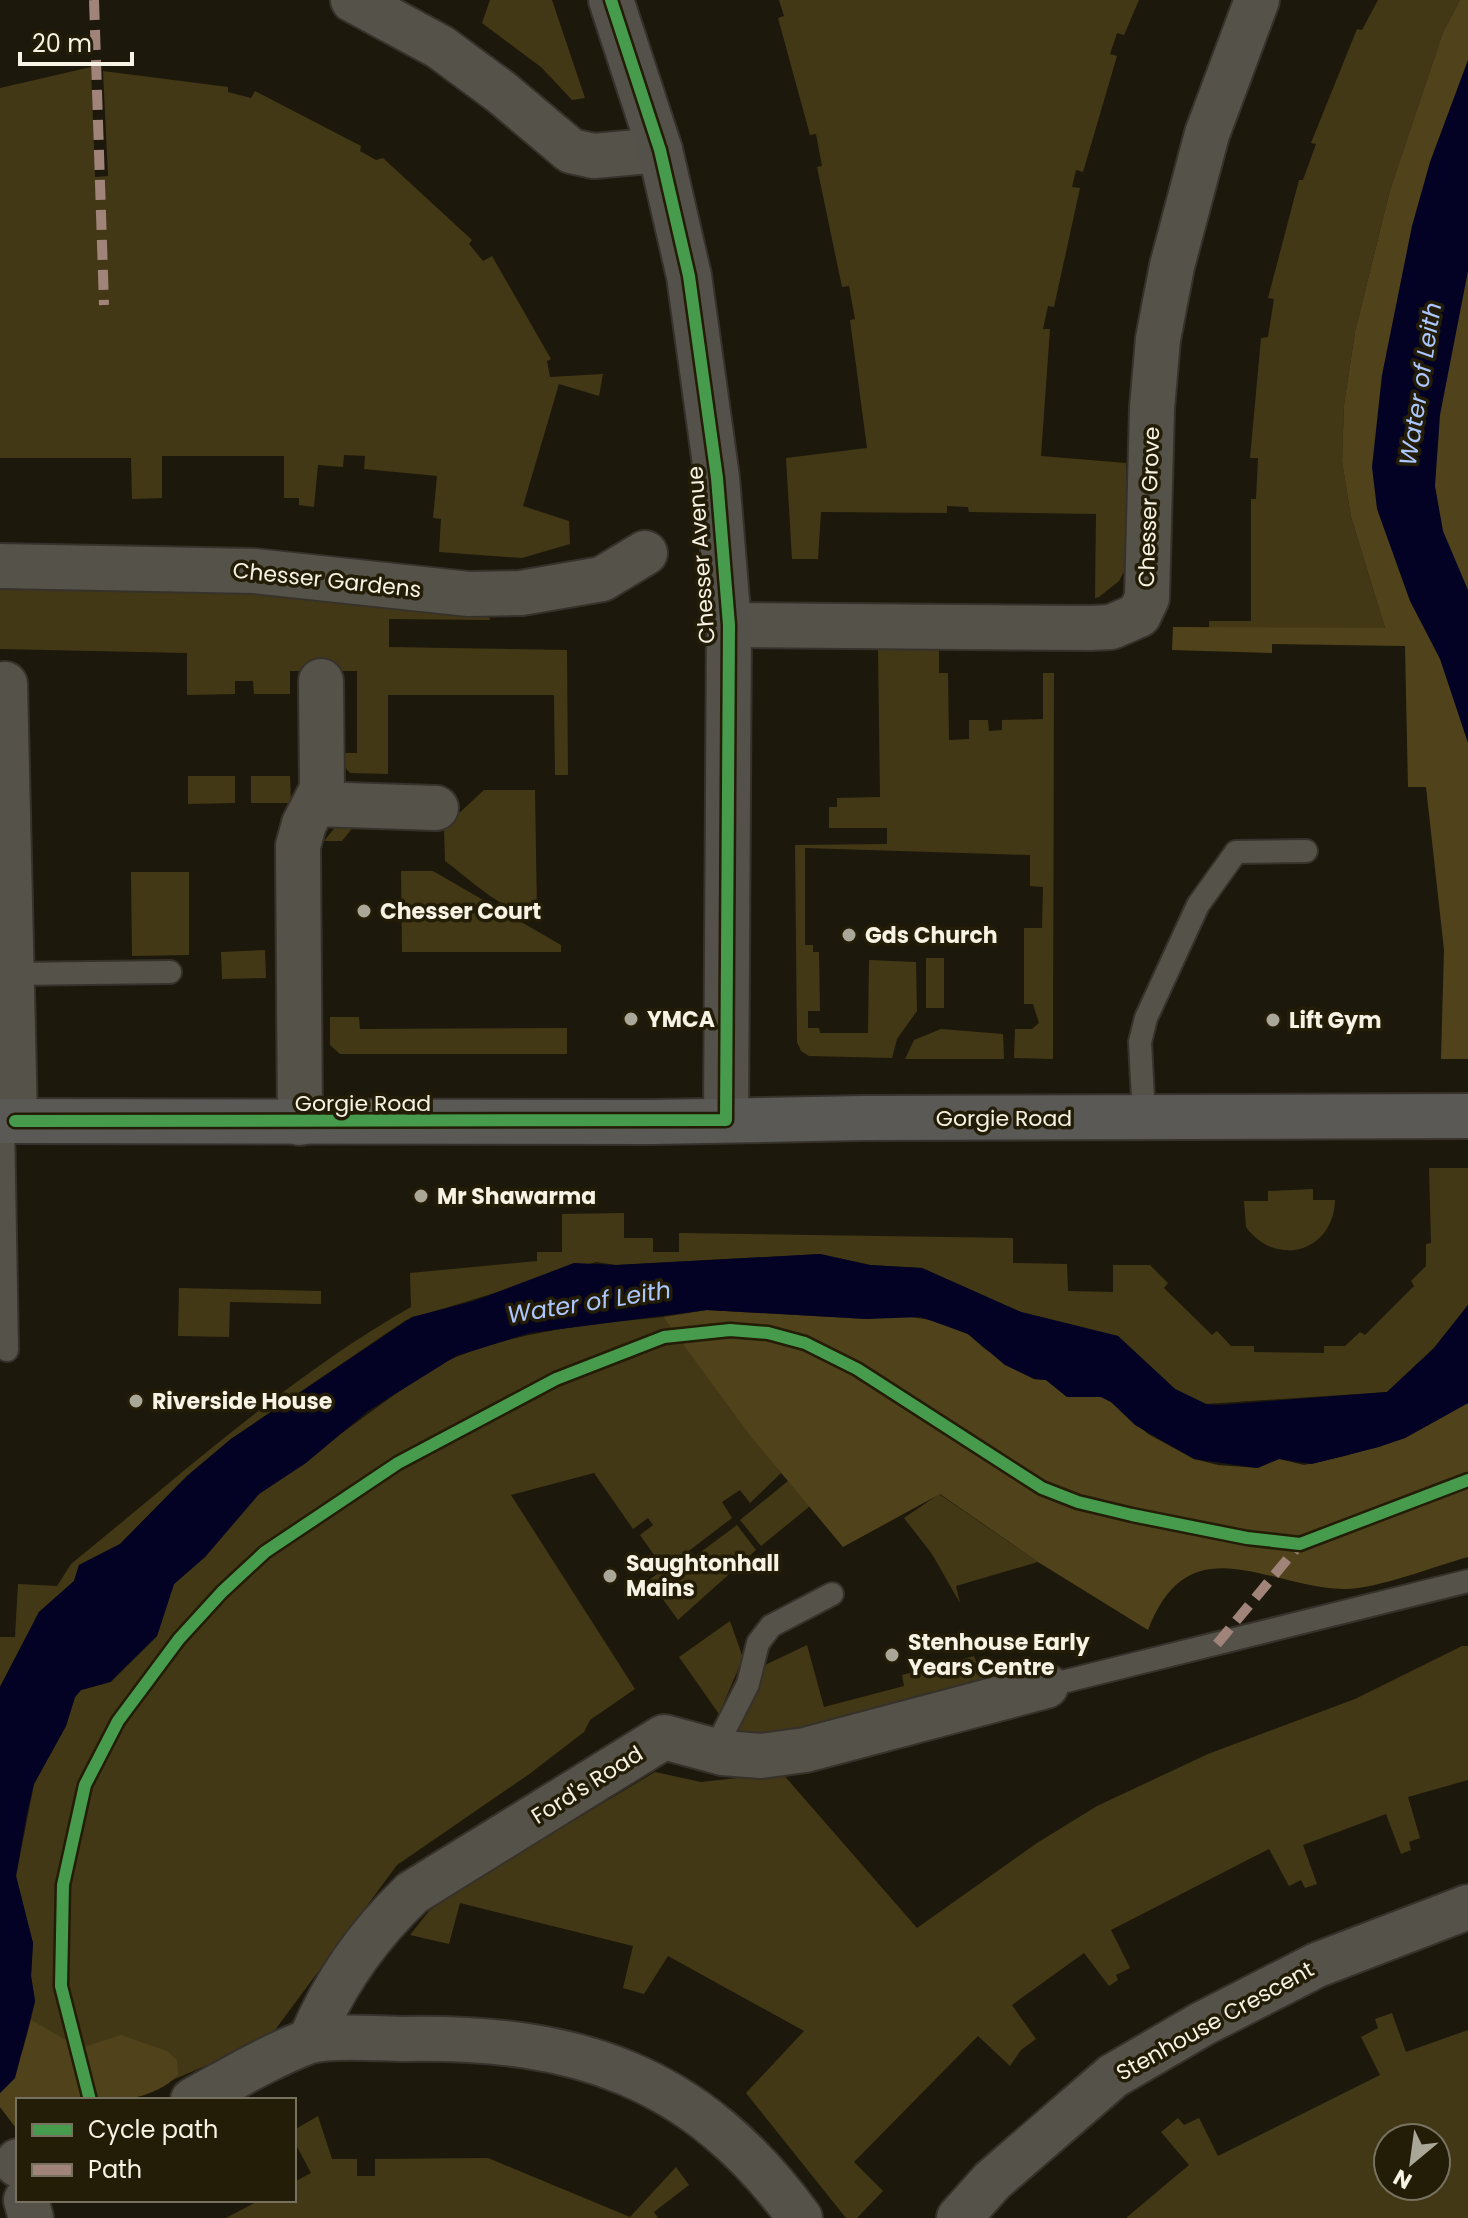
<svg xmlns="http://www.w3.org/2000/svg" width="1468" height="2218" viewBox="0 0 1468 2218" font-family="Poppins,sans-serif">
<rect width="100%" height="100%" fill="#1d180c"/>
<path fill="#433815" fill-rule="evenodd" d="M490 0H552L585 98 572 100 541 67 482 23Z
M779 0H1139L1124 35 1117 33 1110 54 1117 56 1083 172 1076 170 1072 187 1080 188 1054 307 1048 306 1043 329H1050L1041 456 1126 463 1127 566 1119 581 1099 597 1095 598 1096 514 969 512 968 507 947 506V513L821 512 818 559H792L786 458 867 448 850 320 855 319 849 286 842 287 817 167 822 166 816 134 810 135 778 18 784 16Z
M1378 0H1460L1443 32 1390 190 1355 332 1344 405 1342 461 1351 517 1385 628H1209V621H1251V499H1256L1258 458H1250L1261 338 1268 337 1274 299 1268 298 1299 180H1303L1316 144 1311 143 1357 29 1362 30Z
M91 67 95 177 108 176 103 71 228 87V92L251 98 255 91 361 146 360 151 376 160 383 158 472 240 469 244 483 261 492 256 551 359 547 361 550 377 603 374 599 396 559 384 523 506 569 521 570 544 522 558 439 552 441 519 433 518 437 476 364 469 365 456 344 455 343 467 318 465 314 507 299 505V498H284V456H162V498L132 499 131 458H0V88Z
M0 587 241 592 488 613 490 620 389 619V647L567 650 568 775H555L554 695H388V774L350 773 332 753H357V671H290V694H254L253 681H235V694L187 695V653L0 649Z
M939 646V673H948L949 740 969 739V720H988L989 731 1002 730V720L1043 719V673H1054L1053 1059 1014 1058 1015 1029H1032L1039 1023 1033 1004H1024V928H1042L1043 887 1030 886V855L805 848V945H813V952H819L820 1011H808V1028H819L820 1033H868L869 960 916 962 917 1011 897 1039 892 1058 809 1056 801 1051 797 1042 795 845 887 844V828H829V807H837V798L880 797 878 647Z
M188 776H235V803L188 804Z
M251 776H290L291 803H251Z
M484 790H535L537 914C505 915 470 879 445 861L444 828 355 825 342 841H324L346 814 456 816Z
M401 871H433L561 945V952H402Z
M131 872H189V955L132 956Z
M265 950 266 978 222 979 221 952Z
M926 958H944V1008H926Z
M330 1017H359L360 1029 567 1028V1054H340L330 1045Z
M941 1029 1003 1034 1004 1059H905L914 1040Z
M1429 1168H1468V1305L1434 1348 1387 1392 1206 1404 1175 1389 1118 1336 1021 1312 922 1268 870 1265 820 1254 616 1265 596 1262 406 1320 231 1439 187 1476 120 1544 79 1565 74 1581 39 1612 0 1687V1637H15L18 1584 57 1586 71 1564C181 1475 288 1377 411 1307L410 1273 537 1261V1252H562V1214L624 1213V1238H653V1252H679V1233L1013 1238V1263L1067 1264 1068 1291 1113 1292V1265H1150L1168 1283 1164 1288 1212 1335 1217 1331 1231 1346H1254V1352L1324 1353V1346H1345L1360 1332 1365 1335 1414 1286 1411 1281 1426 1266V1244L1431 1243Z
M1313 1189V1200H1335C1334 1251 1277 1269 1246 1227L1244 1201H1268V1191Z
M179 1288 321 1291V1304L230 1302 229 1337 178 1336Z
M663 1317 781 1473 750 1503 740 1490 722 1502 732 1518 665 1569 670 1575 737 1525 756 1550 678 1620 649 1580 664 1569 640 1535 653 1525 648 1518 633 1529 594 1473 511 1495 635 1689 590 1720 584 1732 528 1775 397 1865 275 2030 247 2048 126 2100H18L16 2128 0 2107V2093L25 2046 35 2001 31 1976 33 1943 16 1876 34 1784 66 1726 75 1697 81 1690 111 1682 157 1636 174 1584 205 1557 259 1494 428 1370C502 1332 582 1325 663 1317Z
M788 1481 810 1506 761 1546 740 1520Z
M939 1494 1038 1562 956 1586 960 1603 932 1554 904 1518Z
M730 1621 743 1658 719 1714 679 1657Z
M807 1645 824 1707 904 1686 902 1675 974 1656 983 1681 805 1734 743 1736 738 1728 759 1686 763 1666Z
M1462 1646H1468V1780L1408 1797 1420 1838 1409 1842 1411 1850 1401 1854 1386 1814 1303 1845 1317 1884 1305 1888 1301 1880 1289 1886 1269 1849 1111 1930 1130 1968 1116 1975 1118 1980 1109 1986 1084 1953 1012 2005 1036 2039 1021 2050 1010 2066 978 2036 854 2162 883 2191 857 2218H846L746 2093 804 2031 668 1956 644 1994 623 1988 633 1946 460 1903 449 1944 410 1935 429 1911 451 1894 655 1772 701 1782 782 1773 917 1928 1037 1843 1097 1806 1208 1754 1355 1699Z
M1392 2013 1406 2052 1468 2030V2218H1126L1189 2165 1161 2132 1178 2118 1184 2125 1199 2118 1218 2156 1380 2075 1361 2037 1378 2028 1375 2019ZM1388 2138H1436V2186H1388Z
M318 2116 332 2159H357V2176H375V2159L488 2158 630 2217 676 2167 689 2185 654 2212 658 2218H226L260 2200H294V2182L311 2173 294 2141V2130Z"/>
<path fill="#50431b" d="M1460 0H1468V1059H1441L1444 950 1426 787H1408L1405 646 1272 644V653L1172 650 1173 627 1385 628 1351 517 1342 461 1344 405 1355 332 1390 190 1443 32Z
M707 1310 867 1319 899 1315 936 1321 968 1334 985 1349 1034 1379 1046 1380 1067 1397H1101L1111 1402 1148 1434 1194 1459 1218 1465 1258 1468 1279 1459 1304 1465 1345 1456 1405 1438 1468 1403V1557C1435 1566 1375 1590 1343 1589 1268 1588 1189 1522 1148 1630L1038 1562 940 1494 843 1547 752 1438 663 1317Z
M31 2020 80 2048 121 2035 167 2051 177 2060 178 2075C141 2113 67 2100 18 2100L16 2128 0 2107V2093L15 2078Z"/>
<path fill="#030225" d="M1468 60V271L1440 415 1435 486 1443 531 1468 590V743L1440 659 1410 601 1377 509 1372 467 1382 375 1412 226 1430 162Z
M820 1254 870 1265 922 1268 1021 1312 1118 1336 1175 1389 1206 1404 1219 1405 1387 1392 1434 1348 1468 1305V1403L1405 1438 1379 1447 1312 1464 1279 1459 1257 1468 1194 1459 1135 1425 1111 1402 1101 1397H1067L1046 1380 1034 1379 1005 1365 968 1334 921 1317 867 1319 707 1310 530 1333 456 1356 368 1411 306 1463 259 1494 205 1557 174 1584 157 1636 110 1682 81 1690 75 1697 66 1726 34 1784 27 1813 16 1876 33 1943 31 1976 35 2001 15 2078 0 2093V1687L39 1612 74 1581 79 1565 120 1544 187 1476 231 1439 412 1317 474 1301 574 1263 616 1265Z"/>
<g fill="none" stroke-linecap="round" stroke-linejoin="round">
<defs>
<path id="lane" d="M12 974 170 972
M1144 1117 1140 1042 1146 1018 1198 905 1236 852 1306 851
M3 1121 7 1350
M1046 1686 1468 1581
M714 1751 748 1684 758 1643 771 1626 832 1594"/>
<path id="street" d="M353 0 440 47 501 92 571 151 594 156 660 150
M0 566 254 571 469 594 521 593 602 579 645 553
M729 625 1091 628 1111 627 1139 615 1147 598 1152 408 1158 339 1172 266 1207 134 1257 0
M5 684 15 1121
M316 804 436 808
M300 1123 298 846 304 824 322 789 321 681
M310 2041C334 1983 367 1936 412 1893L664 1737 723 1753 761 1756 805 1750 1046 1686
M193 2100C230 2080 268 2057 307 2042 330 2034 379 2039 404 2039 577 2036 696 2075 800 2218
M18 2161V2165
M26 2200 31 2218
M959 2218 992 2181 1113 2076 1202 2024 1317 1965 1468 1907"/>
<path id="secondary" d="M611 0 660 150 689 276 717 478 729 625 726 1120"/>
<path id="primary" d="M0 1121 651 1122 864 1118 1468 1116"/>
</defs>
<use href="#lane" stroke="#36322b" stroke-width="26"/>
<use href="#street" stroke="#36322b" stroke-width="48"/>
<use href="#secondary" stroke="#36322b" stroke-width="48"/>
<use href="#primary" stroke="#36322b" stroke-width="48"/>
<use href="#lane" stroke="#555249" stroke-width="22"/>
<use href="#street" stroke="#555249" stroke-width="44"/>
<use href="#secondary" stroke="#53514a" stroke-width="44"/>
<use href="#primary" stroke="#5a5956" stroke-width="44"/>
<path stroke="#a18479" stroke-width="10" stroke-dasharray="20 10" stroke-linecap="butt" d="M94 0 104 305
M1217 1644 1300 1544"/>
<defs>
<path id="cycleway" d="M15 1121 726 1120 729 625 717 478 689 276 660 150 611 0
M90 2100 61 1986 63 1885 85 1785 118 1721 179 1639 222 1592 265 1552 398 1463 556 1379 664 1337 730 1330 768 1333 805 1343 857 1369 1042 1488 1078 1502 1132 1515 1247 1538 1300 1544 1468 1480"/>
</defs>
<use href="#cycleway" stroke="#231c06" stroke-width="17"/>
<use href="#cycleway" stroke="#469c4c" stroke-width="12"/>
</g>
<g fill="#aaa698" stroke="#231c06" stroke-width="3">
<circle cx="364" cy="911" r="8"/>
<circle cx="849" cy="935" r="8"/>
<circle cx="631" cy="1019" r="8"/>
<circle cx="1273" cy="1020" r="8"/>
<circle cx="421" cy="1196" r="8"/>
<circle cx="136" cy="1401" r="8"/>
<circle cx="610" cy="1576" r="8"/>
<circle cx="892" cy="1655" r="8"/>
</g>
<g text-anchor="middle" dominant-baseline="central" stroke-width="7" stroke-linejoin="round" paint-order="stroke">
<g font-size="22" fill="#f6f2e4" stroke="#231c06">
<text transform="translate(1149 507) rotate(-88)">Chesser Grove</text>
<text transform="translate(701 555) rotate(-94)">Chesser Avenue</text>
<text transform="translate(327 580) rotate(6)">Chesser Gardens</text>
<text x="363" y="1103">Gorgie Road</text>
<text x="1004" y="1118">Gorgie Road</text>
<text transform="translate(587 1785) rotate(-32)">Ford's Road</text>
<text transform="translate(1215 2021) rotate(-29)">Stenhouse Crescent</text>
</g>
<g font-size="22" font-weight="bold" fill="#f6f2e4" stroke="#231c06" text-anchor="start">
<text x="380" y="911">Chesser Court</text>
<text x="865" y="935">Gds Church</text>
<text x="647" y="1019">YMCA</text>
<text x="1289" y="1020">Lift Gym</text>
<text x="437" y="1196">Mr Shawarma</text>
<text x="152" y="1401">Riverside House</text>
<text x="626" y="1563">Saughtonhall<tspan x="626" dy="25">Mains</tspan></text>
<text x="908" y="1642">Stenhouse Early<tspan x="908" dy="25">Years Centre</tspan></text>
</g>
<g font-size="24" font-style="italic" fill="#acc7ff" stroke="#231c06">
<text transform="translate(1420 384) rotate(-81)">Water of Leith</text>
<text transform="translate(589 1302) rotate(-9)">Water of Leith</text>
</g>
</g>
<rect x="16" y="2098" width="280" height="104" fill="#231c06" stroke="#77725f" stroke-width="2"/>
<rect x="32" y="2124" width="40" height="12" fill="#469c4c" stroke="#77725f" stroke-width="2"/>
<text x="88" y="2138" font-size="24" fill="#f6f2e4">Cycle path</text>
<rect x="32" y="2164" width="40" height="12" fill="#a18479" stroke="#77725f" stroke-width="2"/>
<text x="88" y="2178" font-size="24" fill="#f6f2e4">Path</text>
<g transform="translate(1412 2162) rotate(209)"><circle r="38" fill="#231c06" stroke="#77725f" stroke-width="2"/>
<path d="M0-6L14 30L0 20L-14 30Z" fill="#aaa698"/>
<text y="-12" font-size="22" font-weight="bold" text-anchor="middle" fill="#f6f2e4">N</text>
</g>
<path d="M20 52v12h112v-12" fill="none" stroke="#f6f2e4" stroke-width="4"/>
<text x="32" y="52" font-size="24" fill="#f6f2e4" stroke="#231c06" stroke-width="6" paint-order="stroke">20 m</text>
</svg>
